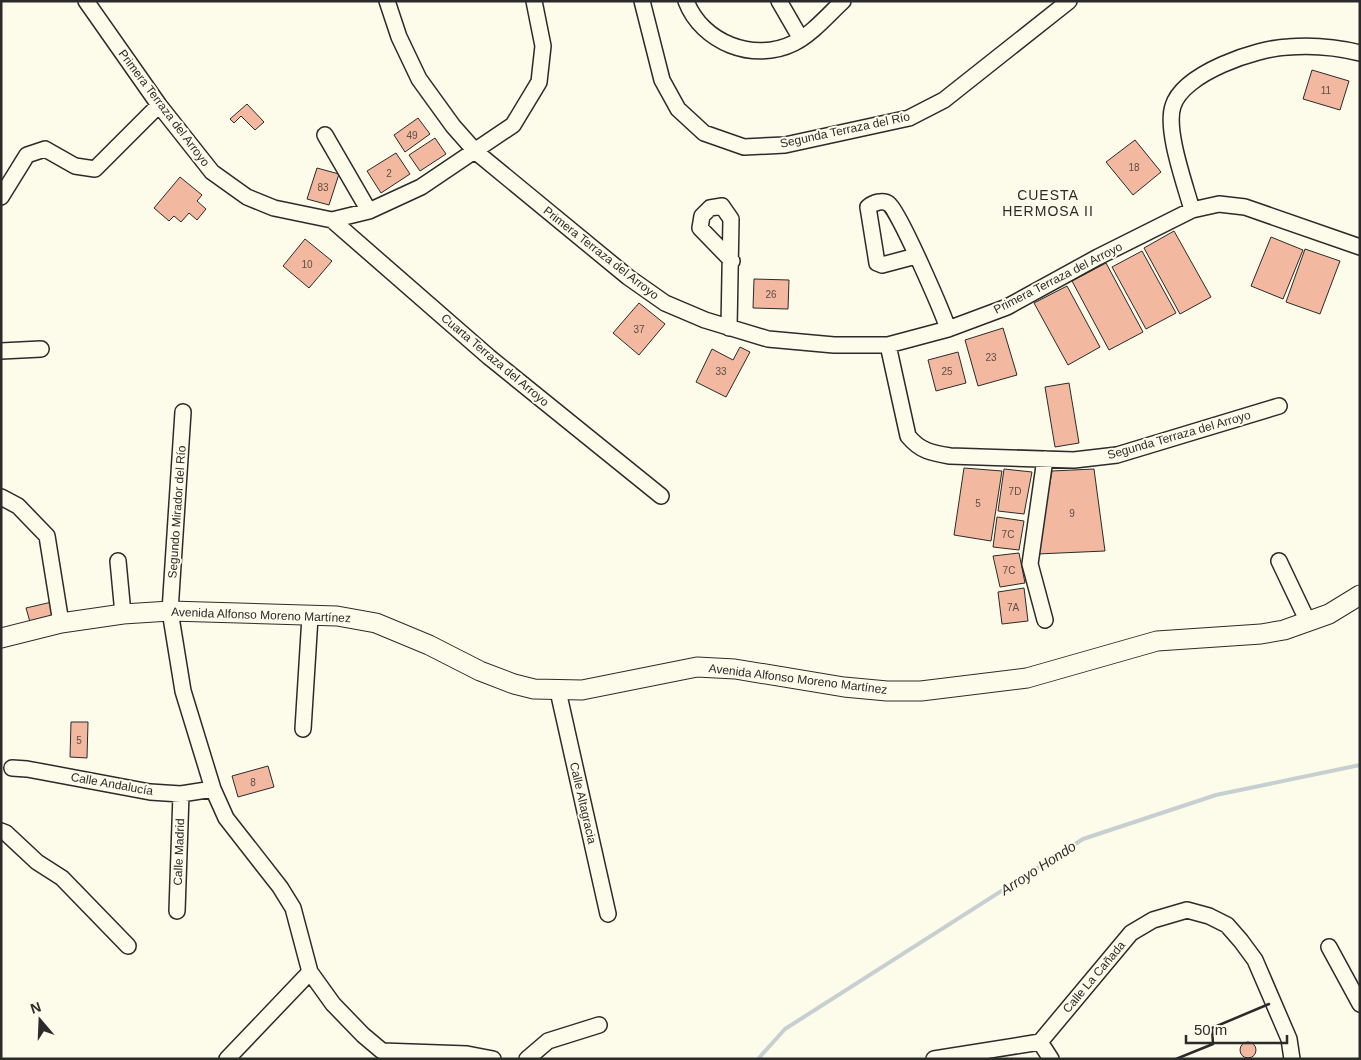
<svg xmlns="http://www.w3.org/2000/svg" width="1361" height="1060" viewBox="0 0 1361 1060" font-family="Helvetica,sans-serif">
<rect width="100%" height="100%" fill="#fdfbea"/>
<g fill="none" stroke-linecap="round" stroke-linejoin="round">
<path stroke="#c7d0d0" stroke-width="4" d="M758 1059 785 1029 1083 839 1216 795 1360 765"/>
</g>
<path fill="#f2b8a0" stroke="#2b2b2b" d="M1312 70 1349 81 1340 110 1303 99Z
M247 104 264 122 255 130 241 116 234 123 230 119Z
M418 118 430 134 405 152 394 135Z
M435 138 446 154 420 171 409 155Z
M1135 140 1161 172 1133 195 1106 162Z
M396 153 410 174 381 193 367 171Z
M317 168 339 174 329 205 307 199Z
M180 177 202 195 197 201 206 209 197 220 189 213 181 222 174 216 169 221 154 208Z
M1174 231 1211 297 1180 314 1144 248Z
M1271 237 1303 250 1283 299 1251 286Z
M305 239 332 261 309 288 283 266Z
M1305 249 1340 261 1320 314 1286 302Z
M1142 251 1176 313 1146 329 1112 267Z
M1106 263 1143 332 1109 350 1072 281Z
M754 279 789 280 788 309 753 308Z
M1067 286 1100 347 1068 365 1034 303Z
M639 303 665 324 639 355 613 333Z
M1003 328 1017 375 978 386 965 340Z
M740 347 750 352 726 397 696 382 712 349 733 360Z
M958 352 966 383 936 391 928 360Z
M1069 383 1079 443 1055 447 1045 387Z
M964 468 1002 471 991 541 954 535Z
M1004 469 1032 472 1024 514 998 511Z
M1094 469 1105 551 1037 554 1052 471Z
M997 517 1024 521 1019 550 993 547Z
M1019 553 1025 583 1000 587 993 556Z
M1024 588 1028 621 1002 624 998 592Z
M56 601 59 616 30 622 26 608Z
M71 722H88L87 758 70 757Z
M268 766 274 787 238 797 232 776Z
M1240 1050a8 8 0 1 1 16 0a8 8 0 1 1-16 0Z"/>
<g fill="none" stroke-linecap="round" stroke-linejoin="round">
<defs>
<path id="minor" d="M86 1 159 105 212 172 247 197 274 208 332 220 369 211 421 187 513 125 539 82 543 46 534 1
M387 1 399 37 419 79 453 126 476 152 628 277 665 303 705 320 768 339 834 345H888L948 329 1007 307 1098 257 1192 210 1219 204 1245 207 1360 247
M642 1 662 80 678 109 704 133 744 147 785 145 909 118 944 100 1069 1
M686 1C702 43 754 63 794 43 812 34 828 15 843 1
M779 1 801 39
M325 135 369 211
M1 197 27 155 45 149 75 166 95 169 159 105
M1192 210C1185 184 1165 130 1173 106 1183 73 1257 48 1288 47 1312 45 1336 47 1360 53
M332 220 489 357 661 496
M916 256 882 265 877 263 868 207C873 203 883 199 889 204 898 209 943 313 948 329
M729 328 731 219 722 206 710 208 702 216 700 228 732 261
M888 345 908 436C920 451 932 453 950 456L1074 460 1117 455 1279 406
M1 351 41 349
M183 412 170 611 183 691 213 789 226 818 280 887 293 908 310 972 333 1004 363 1035 382 1051 467 1054 493 1059
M1045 459 1030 564 1045 620
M1 497 18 506 47 536 61 623
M118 561 123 614
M1279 561 1308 622
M558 691 608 914
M303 729 310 617
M12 768 27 769 150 792 181 794 213 789
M1 831 6 833 37 862 62 878 128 946
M177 911 181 794
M1329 947 1360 1004
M1040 1042 1051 1059
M227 1059 310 972
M527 1059 548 1041 599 1025
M934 1059 1040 1042 1131 933 1153 920 1187 910 1209 916 1227 925 1241 941 1255 960 1289 1039 1292 1059"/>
<path id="major" d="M1 638 61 623 123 614 170 611 337 616 376 623 429 645 480 671 514 684 534 689 582 690 697 667 735 669 844 687 887 691H921L1027 678 1157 641 1261 634 1284 630 1329 614 1360 595"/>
</defs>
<use href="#minor" stroke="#2b2b2b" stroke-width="18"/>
<use href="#major" stroke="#2b2b2b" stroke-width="21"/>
<use href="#minor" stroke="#fdfbea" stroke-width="15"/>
<use href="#major" stroke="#fdfbea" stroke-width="19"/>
<path stroke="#2b2b2b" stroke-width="2.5" d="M1176 1059 1213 1044 1212 1028 1269 1004"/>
</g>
<g text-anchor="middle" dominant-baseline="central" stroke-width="4" stroke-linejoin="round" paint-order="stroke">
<g font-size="10" fill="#5d4e48">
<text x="1326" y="90">11</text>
<text x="412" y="135">49</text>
<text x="1134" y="167">18</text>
<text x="389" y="173">2</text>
<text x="323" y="187">83</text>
<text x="307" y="264">10</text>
<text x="771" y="294">26</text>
<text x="639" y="329">37</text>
<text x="991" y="357">23</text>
<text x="721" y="371">33</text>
<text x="947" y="371">25</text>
<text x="1015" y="491">7D</text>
<text x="978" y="503">5</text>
<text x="1072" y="513">9</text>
<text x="1008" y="534">7C</text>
<text x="1009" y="570">7C</text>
<text x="1013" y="607">7A</text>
<text x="79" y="740">5</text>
<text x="253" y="782">8</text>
</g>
<g font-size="12" fill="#2b2b2b" stroke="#fdfbea">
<text transform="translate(164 108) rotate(53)">Primera Terraza del Arroyo</text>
<text transform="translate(845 130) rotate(-12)">Segunda Terraza del Río</text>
<text transform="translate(601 253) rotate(38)">Primera Terraza del Arroyo</text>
<text transform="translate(1058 278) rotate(-27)">Primera Terraza del Arroyo</text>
<text transform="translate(495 360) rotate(40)">Cuarta Terraza del Arroyo</text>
<text transform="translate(1179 435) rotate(-16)">Segunda Terraza del Arroyo</text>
<text transform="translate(177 512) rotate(-86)">Segundo Mirador del Río</text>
<text transform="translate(261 615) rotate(2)">Avenida Alfonso Moreno Martínez</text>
<text transform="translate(798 679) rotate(7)">Avenida Alfonso Moreno Martínez</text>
<text transform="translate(112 784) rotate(10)">Calle Andalucía</text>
<text transform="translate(583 803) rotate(77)">Calle Altagracia</text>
<text transform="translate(179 852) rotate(-88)">Calle Madrid</text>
<text transform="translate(1094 977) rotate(-50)">Calle La Cañada</text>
</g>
<g font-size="14" letter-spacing="1" fill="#2b2b2b" stroke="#fdfbea">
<text x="1048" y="195">CUESTA<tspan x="1048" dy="16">HERMOSA II</tspan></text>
</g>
<g font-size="14" font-style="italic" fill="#2b2b2b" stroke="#fdfbea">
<text transform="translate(1038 868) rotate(-33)">Arroyo Hondo</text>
</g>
</g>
<rect width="1361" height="1060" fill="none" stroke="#2b2b2b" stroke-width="5"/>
<g transform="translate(40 1020) rotate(341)" stroke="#fdfbea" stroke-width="4" paint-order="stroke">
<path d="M0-4L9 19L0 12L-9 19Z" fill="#2b2b2b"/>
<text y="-8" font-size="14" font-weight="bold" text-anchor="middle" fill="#2b2b2b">N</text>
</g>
<path d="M1186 1035v8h101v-8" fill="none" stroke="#2b2b2b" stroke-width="2.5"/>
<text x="1194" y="1035" font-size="15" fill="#2b2b2b" stroke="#fdfbea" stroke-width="4" paint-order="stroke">50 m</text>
</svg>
